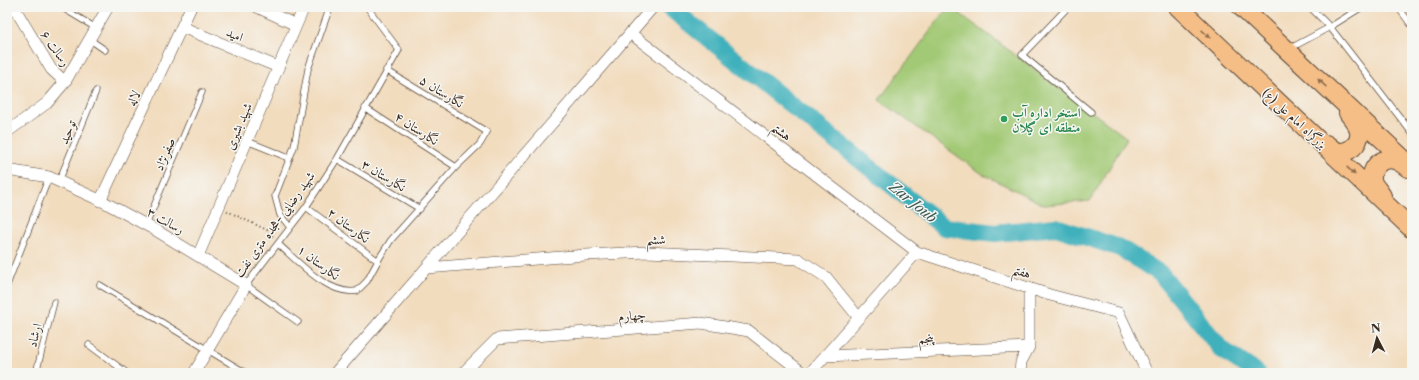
<svg xmlns="http://www.w3.org/2000/svg" width="1419" height="380" viewBox="0 0 1419 380" font-family="'Libre Caslon Text',Amiri,serif">
<rect width="100%" height="100%" fill="#f6f6f2"/>
<filter id="ink" filterUnits="userSpaceOnUse"><feTurbulence type="fractalNoise" baseFrequency=".025" numOctaves="2"/><feDisplacementMap in="SourceGraphic" scale="8" xChannelSelector="R" yChannelSelector="G"/><feConvolveMatrix kernelMatrix="1 2 1 2 8 2 1 2 1" color-interpolation-filters="sRGB"/></filter>
<filter id="wash" filterUnits="userSpaceOnUse"><feTurbulence type="fractalNoise" baseFrequency=".012" numOctaves="4" result="noise"/><feDisplacementMap in="SourceGraphic" scale="16" xChannelSelector="R" yChannelSelector="G"/><feGaussianBlur stdDeviation="0.9" result="paint"/><feColorMatrix in="noise" values="0 0 0 0 0 0 0 0 0 0 0 0 0 0 0 0 0 1.4 0 .05"/><feComposite in="paint" operator="in"/></filter>
<g filter="url(#wash)">
<rect width="100%" height="100%" fill="#f2dcbe"/>
<path fill="#a2c975" stroke="#6e7a4a" d="M948 7H951L1127 138 1090 201 1044 205 981 173 879 100Z"/>
<g fill="none" stroke-linecap="round" stroke-linejoin="round">
<path stroke="#41b1bc" stroke-width="18" d="M669 7 944 227 995 233 1056 227 1120 248 1161 274 1221 349 1257 373"/>
</g>
</g>
<g filter="url(#ink)">
<g fill="none" stroke-linecap="round" stroke-linejoin="round">
<defs>
<path id="service" d="M61 7 96 28
M1068 7 1022 55 1091 112
M1310 7 1330 27 1412 133
M1398 7 1412 26
M89 39 105 50
M1289 49 1330 27 1362 7
M365 108 456 167
M247 141 289 158
M337 159 420 209
M59 181 96 91
M306 207 378 261
M146 225 202 92
M290 227 280 215 275 196 294 147 308 69 330 7
M278 244C298 261 328 296 357 291L367 281 380 257 391 240 456 167 480 144 487 132 386 70
M7 285 49 177
M100 285 246 373
M298 322 246 285 306 207 337 159 399 50 367 7
M89 345 127 373
M36 373 54 302"/>
<path id="minor" d="M14 7 51 69 65 82
M257 7 296 25
M182 27 278 67
M630 33 917 252 1050 295 1119 313 1147 373
M7 132 47 103 65 82 108 7
M7 170 49 177 104 202 157 231 246 285 194 373
M100 201 191 7
M198 256 304 7
M427 268 586 255 647 252 798 259 826 277 859 318
M825 356 1029 347
M335 373 653 7
M463 373 497 339 701 323 749 331 803 373
M810 373 917 252
M1020 373 1021 362 1029 347V288"/>
<path id="trunk" d="M1178 7 1412 229
M1241 7 1412 167
M1326 144C1329 146 1333 150 1336 151 1348 155 1361 144 1359 132 1358 125 1352 118 1348 113
M1382 196C1380 192 1375 187 1373 183 1368 170 1381 156 1394 160 1399 161 1404 165 1408 168"/>
</defs>
<use href="#service" stroke="#564536" stroke-width="7"/>
<use href="#minor" stroke="#564536" stroke-width="12"/>
<use href="#trunk" stroke="#564536" stroke-width="20"/>
<path stroke="#564536" stroke-width="2" stroke-dasharray="1 3" stroke-linecap="butt" d="M227 211 269 231 273 237"/>
<use href="#service" stroke="#fff" stroke-width="5.5"/>
<use href="#minor" stroke="#fff" stroke-width="11"/>
<use href="#trunk" stroke="#f6be87" stroke-width="18"/>
</g>
<defs><path id="oneway-solid" d="M-6-.8H1V-3.2L6.5 0L1 3.2V.8H-6Z"/></defs>
<g fill="#8f6d4d">
<use href="#oneway-solid" transform="translate(1206 34) rotate(43)"/>
<use href="#oneway-solid" transform="translate(1322 83) rotate(-137)"/>
<use href="#oneway-solid" transform="translate(1351 171) rotate(43)"/>
</g>
</g>
<circle fill="#2e9e5b" stroke="#f6f6f2" stroke-width="1.5" cx="1004" cy="119" r="4"/>
<g text-anchor="middle" dominant-baseline="central" stroke-width="3" stroke-linejoin="round" paint-order="stroke">
<g font-size="13" fill="#3b2a1e" stroke="#f6f6f2">
<text transform="translate(235 34) rotate(23)">امید</text>
<text transform="translate(56 48) rotate(55)">رسالت ۶</text>
<text transform="translate(442 91) rotate(32)">نگارستان ۵</text>
<text transform="translate(133 98) rotate(-65)">لاله</text>
<text transform="translate(1295 118) rotate(43)">بزرگراه امام علی (ع)</text>
<text transform="translate(238 126) rotate(-67)">شهید بشیری</text>
<text transform="translate(417 128) rotate(33)">نگارستان ۴</text>
<text transform="translate(782 131) rotate(37)">هشتم</text>
<text transform="translate(67 132) rotate(-68)">توحید</text>
<text transform="translate(164 154) rotate(-67)">صفرنژاد</text>
<text transform="translate(384 175) rotate(31)">نگارستان ۳</text>
<text transform="translate(166 220) rotate(30)">رسالت ۳</text>
<text transform="translate(274 224) rotate(-54)">شهید رضایی -هجده متری نفت</text>
<text transform="translate(349 225) rotate(37)">نگارستان ۲</text>
<text transform="translate(656 239) rotate(1)">ششم</text>
<text transform="translate(319 262) rotate(37)">نگارستان ۱</text>
<text transform="translate(1022 271) rotate(18)">هفتم</text>
<text transform="translate(632 315) rotate(-4)">چهارم</text>
<text transform="translate(34 335) rotate(-76)">ارشاد</text>
<text transform="translate(926 338) rotate(-2)">پنجم</text>
</g>
<g font-size="13" font-weight="bold" fill="#27864d" stroke="#f6f6f2" text-anchor="start">
<text x="1012" y="112">استخر اداره آب<tspan x="1012" dy="15">منطقه ای گیلان</tspan></text>
</g>
<g font-size="14" font-style="italic" fill="#3d5955" stroke="#f6f6f2">
<text transform="translate(913 202) rotate(39)">Zar Joub</text>
</g>
</g>
<rect width="1419" height="380" fill="none" stroke="#f6f6f2" stroke-width="24"/>
<g transform="translate(1377 338) rotate(354)" stroke="#f6f6f2" stroke-width="3" paint-order="stroke">
<path d="M0-3L7 15L0 10L-7 15Z" fill="#3b2a1e"/>
<text y="-6" font-size="11" font-weight="bold" text-anchor="middle" fill="#3b2a1e">N</text>
</g>
</svg>
